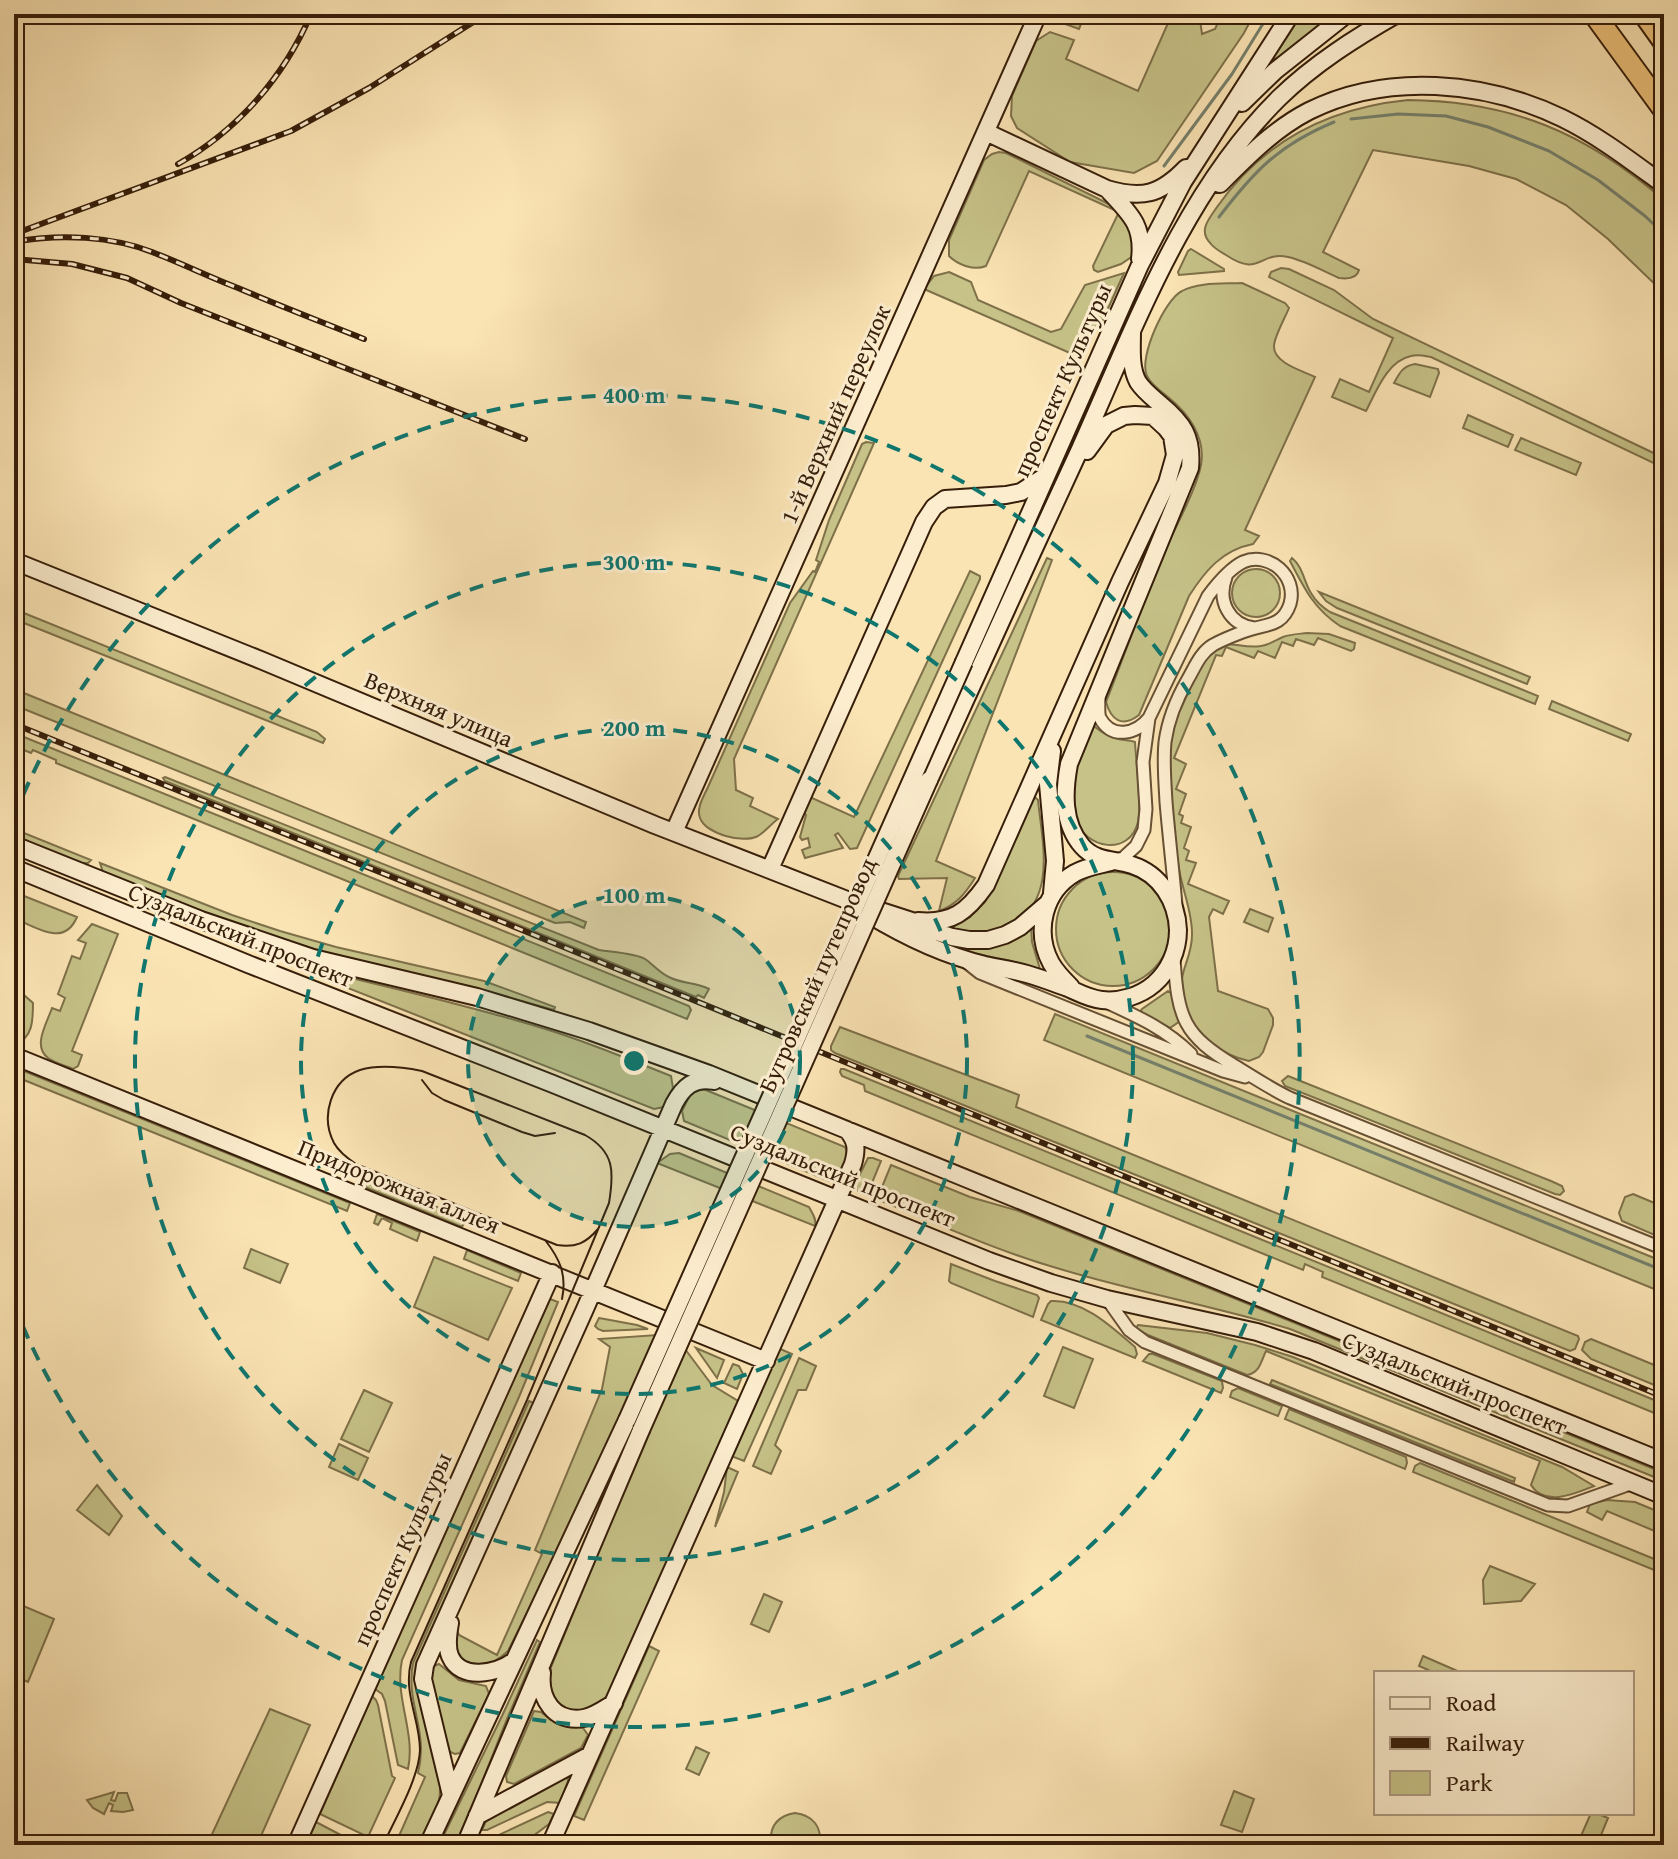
<svg xmlns="http://www.w3.org/2000/svg" width="1678" height="1859" viewBox="0 0 1678 1859" font-family="'Gentium Book Plus',serif">
<rect width="100%" height="100%" fill="#fbe4b4"/>
<filter id="stains"><feTurbulence type="fractalNoise" baseFrequency=".0025" numOctaves="4"/><feColorMatrix values="0 0 0 0 .2 0 0 0 0 .09 0 0 0 0 .02 0 0 0 .5 -.17"/></filter>
<radialGradient id="worn" r=".72"><stop offset=".6" stop-color="#630" stop-opacity="0"/><stop offset="1" stop-color="#630" stop-opacity=".3"/></radialGradient>
<path fill="#c6c288" stroke="#7e7049" stroke-width="2" d="M1057 14H1085L1079 29 1054 20Z
M1172 14H1203L1200 20 1202 34 1215 29 1222 14H1254L1244 33 1157 161 1134 173 1070 162 1017 128 1011 116 1012 96 1036 41 1050 32 1074 40 1066 59 1138 91Z
M1298 14H1335L1277 59 1273 58Z
M1408 100C1511 101 1586 133 1664 200V293L1608 239 1566 205 1516 179 1469 166 1373 150 1323 252 1359 270C1357 279 1347 279 1339 278 1323 271 1306 261 1288 257 1259 251 1260 278 1226 255 1221 252 1215 249 1211 244 1198 231 1208 220 1217 207 1263 141 1328 108 1408 100Z
M999 152 1006 153 1119 209 1134 237 1133 256 1121 264 1098 272 1094 270 1093 266 1119 212 1029 171 986 266C974 271 958 265 949 256V240L984 160 992 154Z
M1191 249 1224 269V271L1179 275 1178 272 1188 251Z
M1281 268 1289 269 1334 290 1373 319 1664 458V468L1431 357C1425 356 1418 354 1411 356 1387 361 1376 392 1366 411L1332 397 1340 379 1369 392 1393 338 1269 277 1271 272Z
M949 272 971 282 978 300 1051 332 1061 329 1085 285 1124 273 1103 320 1070 353 924 289 934 276Z
M1242 283 1285 303 1289 308C1285 318 1274 337 1274 346 1273 363 1303 371 1315 377L1245 530 1259 536 1253 544C1222 550 1205 571 1189 596L1139 715C1122 728 1111 720 1106 702 1125 653 1143 603 1163 555 1174 529 1196 491 1201 465 1206 437 1188 413 1168 397 1161 391 1151 385 1147 376 1138 358 1165 299 1182 291 1198 282 1223 284 1242 283Z
M1415 364 1438 369 1439 373 1430 397 1394 383C1400 372 1403 366 1415 364Z
M1468 415 1513 435 1508 447 1463 428Z
M1521 438 1581 463 1576 475 1515 450Z
M866 442 874 443 734 759 736 790 753 798 750 806 778 819C771 824 765 832 758 836 743 844 706 834 700 818 696 808 704 796 708 787L790 603 813 571 815 572 819 562 816 560 829 520 862 444Z
M1047 558 1052 560 936 861 975 878C965 894 956 905 939 911L947 878 899 879 898 876Z
M1292 558C1303 567 1304 582 1311 593 1316 602 1322 607 1330 612L1538 696 1535 704 1340 626C1314 609 1304 588 1290 561Z
M1232 593a24 24 0 1 1 48 0a24 24 0 1 1-48 0Z
M970 571 980 576V579L857 848 850 849 838 833 835 835 843 848 805 858 802 850 810 847 808 838 802 840 800 837 806 815 804 813 810 797 854 817Z
M1319 592 1530 677 1527 684 1337 608 1326 601Z
M14 609 317 732 325 739 323 743 14 619Z
M1307 633 1329 634 1355 643 1354 649 1351 651 1318 638 1314 645 1296 639 1293 646 1282 642 1275 658 1258 651 1254 658 1226 647 1222 656 1216 655 1174 758 1186 764 1176 789 1186 794 1179 814 1183 816 1181 823 1191 827 1184 848 1189 851 1186 860 1196 863 1188 884 1229 901 1223 914 1213 909 1209 917 1218 991 1268 1009 1273 1018V1025L1263 1052 1259 1057 1249 1061C1221 1055 1197 1037 1186 1010 1172 974 1193 963 1192 933 1192 913 1184 894 1180 874 1173 840 1162 761 1172 728 1176 717 1182 706 1187 695 1192 683 1196 666 1204 656 1223 634 1238 650 1261 646 1269 645 1276 640 1283 637 1291 634 1299 634 1307 633Z
M14 689 586 922 584 928 570 922 555 923 14 705Z
M1552 701 1631 734 1628 741 1549 709Z
M1091 724C1097 728 1102 733 1109 736 1117 741 1128 739 1135 742 1136 763 1142 804 1138 822 1130 856 1085 850 1076 819 1066 787 1079 754 1091 724Z
M14 733 689 1006 691 1010 687 1019 56 763V760L33 750 31 753 14 746Z
M165 777 599 950C611 952 635 953 645 959 654 965 660 974 671 978 684 984 696 982 709 989L704 998 698 995 696 997 165 781 163 778Z
M1036 798 1038 800C1042 842 1058 901 1010 925 1003 928 994 934 987 935 976 937 961 932 949 931L950 928 970 917 985 902 1032 799Z
M14 829 91 860 88 863H81L14 836Z
M100 863 232 915 280 931 336 947 484 981 555 1007 554 1010 476 988 334 955 277 938 229 922 103 872Z
M1056 929a57 57 0 1 1 114 0a57 57 0 1 1-114 0Z
M14 892 77 917C64 948 36 927 14 918Z
M1250 909 1273 918 1268 932 1244 922Z
M92 924 118 934 72 1051 82 1055 78 1066 73 1069C66 1066 55 1063 48 1058 32 1046 47 1023 52 1008L60 1011 65 998 58 994 72 956 80 959 86 943 78 940Z
M1031 924 1032 942 1040 969 1011 961 966 952 967 946Z
M322 971C400 990 478 1008 555 1032 595 1045 633 1061 671 1076L673 1088 664 1107 654 1109 320 977Z
M1168 991 1172 994 1180 1021 1170 1028 1140 1012 1142 1009Z
M24 995 33 1003C33 1020 33 1038 15 1044L14 1002 21 1004Z
M1055 1014 1664 1262V1293L1044 1040Z
M840 1027 1019 1095 1016 1107 1578 1336 1579 1339 1575 1349 1570 1351 835 1053 831 1050V1046Z
M14 1067 350 1203 347 1211 14 1076Z
M841 1069H844L1664 1404V1417L1322 1277 1323 1272 1305 1264 1303 1270 865 1091 864 1085 842 1076 840 1072Z
M1288 1076 1551 1181 1562 1186 1564 1191 1560 1195 1555 1194 1285 1086 1282 1081Z
M701 1088 845 1147C851 1156 842 1169 838 1178L829 1181 684 1121 682 1111 691 1093Z
M679 1153 809 1207C812 1213 817 1219 815 1226L657 1163 670 1154Z
M868 1158H873L881 1161 867 1195 858 1191 855 1184Z
M891 1165 970 1197 1019 1211 1664 1473V1481L1290 1329C1214 1306 1136 1292 1060 1269 997 1251 938 1224 877 1199Z
M368 1179 466 1219 462 1227 365 1187Z
M1633 1194 1664 1207V1239L1622 1221 1619 1213 1625 1197Z
M377 1214 420 1232 417 1241 390 1229 392 1223 382 1218 378 1225 374 1223Z
M251 1249 288 1264 280 1283 244 1268Z
M467 1250 521 1273 518 1281 464 1259Z
M434 1257 512 1288 488 1340 414 1307Z
M951 1264 995 1281 1037 1295 1039 1298 1033 1317 951 1283 949 1281Z
M550 1299 558 1302 519 1397 402 1660C394 1698 416 1732 408 1769L398 1765 385 1701 382 1694 375 1689Z
M1051 1301C1083 1299 1113 1328 1135 1347L1137 1354 1135 1358 1041 1320 1048 1304Z
M599 1318 637 1325 648 1329 603 1331 598 1329 595 1326Z
M1138 1325 1207 1333 1255 1345 1293 1357 1562 1467 1594 1486C1574 1494 1545 1507 1531 1485L1540 1461 1266 1351C1261 1361 1260 1373 1247 1375L1148 1335 1136 1328Z
M657 1335 609 1447 508 1651C490 1667 481 1671 459 1658L452 1634 456 1618V1628L459 1635 497 1655 542 1554 535 1550 602 1389 610 1347 599 1339Z
M1591 1339 1664 1369V1389L1591 1359 1582 1350 1585 1342Z
M1063 1347 1093 1359 1074 1408 1044 1396Z
M696 1348 724 1360 717 1378Z
M778 1348 792 1354 744 1461 731 1456Z
M685 1349 712 1385 738 1401 609 1693C606 1697 604 1701 601 1704 594 1710 585 1712 577 1711 553 1708 547 1687 551 1667L650 1427Z
M1149 1354H1153L1222 1381 1223 1388 1221 1393 1143 1361Z
M799 1358 816 1366 806 1390H798L775 1445 781 1451 771 1474 753 1466Z
M733 1364 739 1366 743 1374 737 1389 724 1383Z
M1272 1380 1515 1478 1514 1482 1270 1384Z
M1238 1388 1282 1406 1278 1416 1230 1397 1232 1391Z
M364 1390 392 1403 369 1452 341 1439Z
M529 1401 534 1403 417 1665 416 1678C423 1708 445 1773 439 1800 435 1815 425 1831 418 1845H395L425 1777 418 1773C429 1731 405 1702 413 1663Z
M1289 1409 1406 1457 1407 1463 1405 1469 1285 1419Z
M339 1444 368 1458 358 1480 329 1467Z
M1420 1463 1664 1563V1574L1413 1472 1415 1466Z
M727 1467 738 1472 715 1527 724 1492Z
M97 1485 122 1516 109 1535 77 1510Z
M1607 1500 1635 1502 1664 1514V1535L1607 1511 1602 1520 1587 1512 1590 1504Z
M1490 1566 1535 1584 1521 1601 1484 1604 1483 1580Z
M764 1594 782 1602 769 1632 751 1624Z
M14 1602 54 1619 28 1682 14 1676Z
M537 1640 540 1642 507 1719 457 1845H439L502 1716Z
M649 1646 659 1651 584 1820 574 1816Z
M1423 1656 1462 1673H1435L1419 1666Z
M439 1664 459 1680 486 1686 489 1694 460 1753 455 1754 448 1751 429 1678 434 1666Z
M372 1696 376 1700 378 1705 392 1776 395 1778 368 1837 320 1814Z
M270 1709 310 1725 257 1845H207Z
M534 1711 541 1712 551 1720 583 1728 588 1735 581 1748 514 1784 507 1782 506 1776Z
M696 1747 709 1753 699 1775 686 1769Z
M567 1776 568 1781 560 1803 547 1802 487 1830H482L486 1821 492 1814Z
M1234 1791 1254 1799 1242 1832 1221 1825Z
M114 1792 111 1800 115 1801 118 1793H127L133 1810 123 1812 111 1811 113 1805 109 1803 104 1814 93 1808 87 1800Z
M548 1812 554 1814 549 1824 521 1845H486L488 1840Z
M795 1813C813 1815 822 1827 820 1845H771C769 1827 777 1816 795 1813Z
M1591 1813H1596L1608 1818 1597 1845H1577Z
M316 1822 360 1845H341L322 1837 317 1845H306Z"/>
<g fill="none" stroke-linecap="round" stroke-linejoin="round">
<path stroke="#757f6b" stroke-width="3" d="M1351 119 1398 114 1446 116 1488 127 1549 151 1598 180 1645 216 1664 234
M1164 166 1232 74 1269 14
M1219 217C1255 170 1279 145 1334 122
M1087 1036 1664 1271"/>
<defs>
<path id="street" d="M1226 577C1217 601 1229 624 1254 628
M1099 699C1099 704 1098 713 1100 718 1112 740 1136 734 1149 718
M1113 861 1123 858 1136 846 1144 830 1146 809 1143 762 1149 718 1208 596C1217 584 1229 569 1243 562 1269 551 1298 576 1290 604 1283 625 1269 624 1252 629 1241 632 1222 640 1213 645 1200 653 1195 667 1188 679 1177 698 1168 720 1165 742 1163 762 1165 782 1166 802 1169 837 1173 871 1176 905
M1174 959C1178 1018 1183 1035 1235 1066 1253 1077 1271 1089 1290 1098L1664 1249
M966 962 980 973 1223 1071 1245 1077
M1108 1003C1139 1017 1167 1030 1191 1054
M1107 1299 1129 1330 1145 1342 1548 1505 1568 1506 1633 1483"/>
<path id="secondary" d="M1242 103 1275 71 1347 14
M986 132 1107 189C1142 199 1160 195 1186 168
M1220 184C1247 157 1274 129 1309 111 1387 72 1485 81 1562 118 1599 136 1631 161 1664 185
M1108 190C1130 214 1144 225 1140 259
M14 561 263 661 655 825 847 900 912 921 925 928 952 937 969 940H988L1005 935 1020 927 1048 903
M964 662 1140 265 1183 182 1291 14
M929 780C979 669 1029 559 1080 449 1134 329 1183 193 1279 98 1314 64 1355 38 1397 14
M674 832 1038 14
M14 845 201 920 313 958 477 997 589 1031 709 1074 1664 1462
M14 868 248 964 553 1084 989 1261 1051 1283 1107 1299 1257 1332 1314 1351 1664 1496
M770 869 924 522 934 507 945 499 1006 495 1021 492 1044 477
M1052 893 1055 861 1048 784 1052 751
M868 914C904 936 944 955 985 965 999 968 1013 970 1027 974 1041 978 1054 983 1068 988 1079 993 1090 999 1102 1000 1120 1002 1140 996 1154 984 1169 971 1178 951 1178 930 1177 901 1160 874 1132 865 1114 859 1096 862 1082 846 1062 823 1064 791 1069 764L1190 468C1193 437 1183 423 1160 404 1152 397 1144 391 1138 382 1130 367 1132 349 1132 332
M918 921C952 924 967 912 986 885L1120 582 1167 483 1175 455 1172 436 1166 428 1153 416 1135 415 1124 416 1106 425 1087 451
M1071 987C1064 980 1056 972 1051 963 1034 931 1044 891 1075 873 1086 867 1099 865 1111 862
M14 1056 766 1361
M450 1623C448 1634 446 1646 450 1656 461 1682 497 1673 514 1661
M542 1673C539 1699 554 1723 584 1718 595 1716 604 1709 614 1703
M451 1795 423 1679 425 1665 585 1309 674 1104C683 1087 694 1077 714 1081
M477 1816 590 1755
M296 1845 552 1273
M428 1845 627 1420
M465 1845 641 1430
M550 1845 853 1164C857 1150 857 1141 847 1130"/>
<path id="highway" d="M1594 14 1664 110
M1644 14 1664 42"/>
</defs>
<use href="#street" stroke="#675034" stroke-width="15"/>
<use href="#secondary" stroke="#361e0a" stroke-width="20"/>
<use href="#highway" stroke="#361e0a" stroke-width="24"/>
<use href="#street" stroke="#fcedce" stroke-width="11"/>
<use href="#secondary" stroke="#fcedce" stroke-width="16"/>
<use href="#highway" stroke="#eec27a" stroke-width="20"/>
<path stroke="#361e0a" stroke-width="2" d="M422 1080 432 1093 444 1100 522 1132 535 1136 555 1133
M545 1240C560 1259 567 1275 562 1299
M383 1845C395 1819 419 1778 420 1750 420 1720 403 1693 411 1662L527 1400 609 1203C614 1172 615 1152 585 1135L422 1071C402 1067 380 1064 360 1070 331 1080 320 1116 334 1143 339 1152 347 1158 356 1164L557 1245C576 1248 586 1243 598 1229"/>
<defs>
<path id="rail" d="M178 164C238 130 284 77 311 14
M14 234 291 131 369 88 486 14
M18 241C61 234 111 236 152 252 181 263 209 277 238 288 280 306 322 322 364 339
M14 259 72 264 127 278 181 303 525 439
M14 724 434 894 1664 1397"/>
</defs>
<use href="#rail" stroke="#361e0a" stroke-width="6"/>
<use href="#rail" stroke="#fcedce" stroke-width="3" stroke-dasharray="9" stroke-linecap="butt"/>
<defs>
<path id="secondary-bridge" d="M627 1420 964 662
M641 1430 929 780"/>
</defs>
<use href="#secondary-bridge" stroke="#361e0a" stroke-width="20" stroke-linecap="butt"/>
<use href="#secondary-bridge" stroke="#fcedce" stroke-width="16"/>
</g>
<circle cx="634" cy="1061" r="166" fill="#0f766e" fill-opacity=".12"/>
<g fill="none" stroke="#0f766e" stroke-width="4" stroke-dasharray="14 10">
<circle cx="634" cy="1061" r="166"/>
<circle cx="634" cy="1061" r="333"/>
<circle cx="634" cy="1061" r="499"/>
<path d="M14 817A666 666 0 1 1 14 1305"/>
</g>
<g text-anchor="middle" dominant-baseline="central" stroke-width="6" stroke-linejoin="round" paint-order="stroke">
<g font-size="24" fill="#361e0a" stroke="#fcedce">
<text transform="translate(1062 380) rotate(-66)">проспект Культуры</text>
<text transform="translate(835 414) rotate(-66)">1-й Верхний переулок</text>
<text transform="translate(439 709) rotate(23)">Верхняя улица</text>
<text transform="translate(241 935) rotate(22)">Суздальский проспект</text>
<text transform="translate(817 975) rotate(-66)">Бугровский путепровод</text>
<text transform="translate(843 1175) rotate(22)">Суздальский проспект</text>
<text transform="translate(399 1186) rotate(22)">Придорожная аллея</text>
<text transform="translate(1455 1383) rotate(22)">Суздальский проспект</text>
<text transform="translate(402 1549) rotate(-66)">проспект Культуры</text>
</g>
</g>
<circle cx="634" cy="1061" r="12" fill="#0f766e" stroke="#fcedce" stroke-width="4"/>
<g font-size="24" text-anchor="middle" font-weight="bold" fill="#0f766e" stroke="#fcedce" stroke-width="6" stroke-linejoin="round" paint-order="stroke">
<text x="634" y="403">400 m</text>
<text x="634" y="570">300 m</text>
<text x="634" y="736">200 m</text>
<text x="634" y="903">100 m</text>
</g>
<rect width="1678" height="1859" fill="none" stroke="#fbe4b4" stroke-width="48"/>
<rect x="16" y="16" width="1646" height="1827" fill="none" stroke="#361e0a" stroke-width="4"/>
<rect x="24" y="24" width="1630" height="1811" fill="none" stroke="#361e0a" stroke-width="2"/>
<rect x="1374" y="1671" width="260" height="144" fill="#fcedce" stroke="#ad9a80" stroke-width="2"/>
<rect x="1390" y="1697" width="40" height="12" fill="#fcedce" stroke="#ad9a80" stroke-width="2"/>
<text x="1446" y="1711" font-size="24" fill="#361e0a">Road</text>
<rect x="1390" y="1737" width="40" height="12" fill="#361e0a" stroke="#ad9a80" stroke-width="2"/>
<text x="1446" y="1751" font-size="24" fill="#361e0a">Railway</text>
<rect x="1390" y="1771" width="40" height="24" fill="#c6c288" stroke="#ad9a80" stroke-width="2"/>
<text x="1446" y="1791" font-size="24" fill="#361e0a">Park</text>
<rect width="100%" height="100%" filter="url(#stains)"/>
<rect width="100%" height="100%" fill="url(#worn)"/>
</svg>
